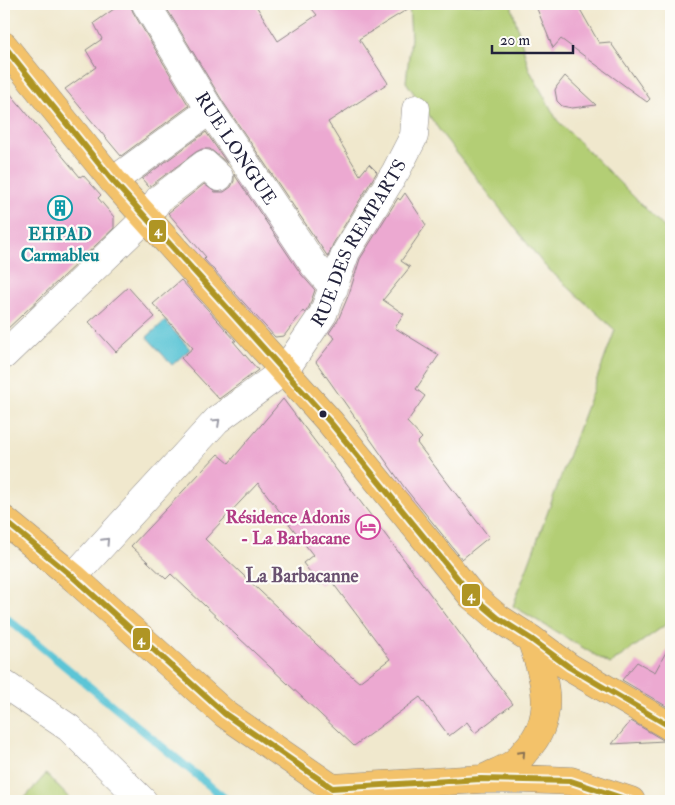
<svg xmlns="http://www.w3.org/2000/svg" width="675" height="805" viewBox="0 0 675 805" font-family="'IM FELL Double Pica',serif">
<rect width="100%" height="100%" fill="#fdfcf7"/>
<filter id="ink" filterUnits="userSpaceOnUse"><feTurbulence type="fractalNoise" baseFrequency=".02" numOctaves="2"/><feDisplacementMap in="SourceGraphic" scale="10" xChannelSelector="R" yChannelSelector="G"/><feConvolveMatrix kernelMatrix="1 2 1 2 8 2 1 2 1" color-interpolation-filters="sRGB"/></filter>
<filter id="wash" filterUnits="userSpaceOnUse"><feTurbulence type="fractalNoise" baseFrequency=".0096" numOctaves="4" result="noise"/><feDisplacementMap in="SourceGraphic" scale="20" xChannelSelector="R" yChannelSelector="G"/><feGaussianBlur stdDeviation="1.12" result="paint"/><feColorMatrix in="noise" values="0 0 0 0 0 0 0 0 0 0 0 0 0 0 0 0 0 1.4 0 .05"/><feComposite in="paint" operator="in"/></filter>
<g filter="url(#wash)">
<rect width="100%" height="100%" fill="#f0e8cd"/>
<path fill="#b3ce74" stroke="#6a7858" d="M409 4H511L529 69 557 120 671 234V621L610 664 513 606 615 330 544 265 442 134 406 82 411 38Z
M46 774 72 801H22Z"/>
<path fill="#5bc5d6" stroke="#3e7488" d="M165 321 190 349 172 365 147 337Z"/>
<g fill="none" stroke-linecap="round" stroke-linejoin="round">
<path stroke="#5bc5d6" stroke-width="8" d="M4 616 228 801"/>
</g>
<g id="blocks">
<path fill="#eca9d1" fill-rule="evenodd" d="M121 4H130L133 12 189 106 121 156 65 89 96 67 86 50 102 39 94 23Z
M164 4H255L278 41 317 15 308 4H416L359 39 388 83 328 122 360 175 369 164 377 172 333 244 328 257 223 102Z
M535 4H577L599 43 610 42 650 99 647 102 561 39 553 48Z
M565 76 596 105 572 108 562 106 557 101 555 90 557 86Z
M4 86 80 177 83 175 101 195 98 198 114 217V228L4 332Z
M206 132 227 163 210 149H202L196 152 149 187 142 179Z
M234 174 301 274 315 290 309 307 305 313 303 311 284 336 275 337 204 259 206 257 168 213 204 184 215 192H224L231 187 234 181Z
M405 193 426 225 401 261 410 267 383 300 404 314 395 328 439 355 416 389 425 396 407 422 422 438 417 443 489 537 462 559 404 487 316 362 335 338 329 333 338 320 349 294 360 259 398 198 400 200Z
M181 280 236 341H233L258 370 219 399 181 358 193 348 153 304Z
M128 287 155 317 116 352 89 322Z
M283 399 513 704 475 733 467 722 449 736 420 697 354 746 171 574 166 579 131 546 218 454 229 463ZM258 483 313 555 303 563 320 585 329 578 390 659 359 682 334 661 205 539Z
M671 643V709L622 680 637 662 655 672Z
M631 721 663 740 664 741 612 744Z"/>
</g>
</g>
<g filter="url(#ink)">
<use href="#blocks" fill-opacity="0" stroke="#898584" stroke-width="1"/>
<g fill="none" stroke-linecap="round" stroke-linejoin="round">
<defs>
<g id="minor">
<path id="s1" d="M146 4 210 110 314 265 334 288"/>
<path d="M113 181 210 110"/>
<path d="M4 355 146 218 159 199 205 164 219 177"/>
<path id="s2" d="M73 577 217 420 285 370 323 314 346 252 396 171 414 136 416 109"/>
<path d="M4 684 69 728 143 801"/>
</g>
<path id="major" d="M4 46 113 181 330 422 472 596 498 618 531 639 569 667 671 727
M4 520 73 577 225 714 332 788 481 779H525L571 781 631 801
M485 778C494 773 504 770 513 764 518 761 522 755 526 750 558 717 544 677 531 639"/>
</defs>
<use href="#minor" stroke="#898584" stroke-width="29"/>
<use href="#major" stroke="#898584" stroke-width="29"/>
<use href="#minor" stroke="#fff" stroke-width="28"/>
<use href="#major" stroke="#f3c26a" stroke-width="28"/>
<defs>
<path id="bus-1" d="M4 46 113 181 330 422 472 596 498 618 531 639 569 667 671 727
M4 520 73 577 225 714 332 788 481 779 571 781 631 801"/>
</defs>
<use href="#bus-1" stroke="#fdfcf7" stroke-width="10"/>
<use href="#bus-1" stroke="#af9524" stroke-width="6"/>
</g>
<defs><path id="oneway-chevron" d="M-2-3.5L2.5 0L-2 3.5" fill="none" stroke-width="1.6" stroke-linecap="round" stroke-linejoin="round" transform="scale(1.25)"/></defs>
<g stroke="#9c9ca7">
<use href="#oneway-chevron" transform="translate(217 422) rotate(-43)"/>
<use href="#oneway-chevron" transform="translate(106 541) rotate(-47)"/>
</g>
<use stroke="#8a7252" href="#oneway-chevron" transform="translate(522 754) rotate(-46)"/>
</g>
<defs>
<symbol id="building-ring" viewBox="-11 -11 22 22"><circle r="9.5" fill="#fdfcf7" stroke="#0f9aa8" stroke-width="1.5"/><path d="M-4-6H4V6H1V3H-1V6H-4ZM-2.5-4.3h1.7v1.8h-1.7ZM.8-4.3h1.7v1.8H.8ZM-2.5-1h1.7V.8h-1.7ZM.8-1h1.7V.8H.8Z" fill="#0f9aa8"/></symbol>
<symbol id="hotel-ring" viewBox="-11 -11 22 22"><circle r="9.5" fill="#fdfcf7" stroke="#d1479c" stroke-width="1.5"/><path d="M-6-4.5h1.5V1H6V5H4.5V3h-9V5H-6ZM-4 0a1.8 1.8 0 1 1 3.6 0ZM.5 0V-2.5h3Q6-2.5 6 0Z" fill="#d1479c"/></symbol>
</defs>
<g fill-rule="evenodd">
<use href="#building-ring" x="46" y="194" width="28" height="28"/>
<use href="#hotel-ring" x="354" y="513" width="28" height="28"/>
</g>
<circle fill="#22223b" stroke="#fdfcf7" stroke-width="2" cx="323" cy="414" r="4.5"/>
<g text-anchor="middle" dominant-baseline="central" stroke-width="4.5" stroke-linejoin="round" paint-order="stroke">
<g font-size="18" fill="#22223b" stroke="#fdfcf7">
<text stroke="none"><textPath href="#s1" startOffset="170">RUE LONGUE</textPath></text>
<text stroke="none"><textPath href="#s2" startOffset="445">RUE DES REMPARTS</textPath></text>
</g>
<g font-size="18" font-weight="bold" fill="#0d838f" stroke="#fdfcf7">
<text x="60" y="234">EHPAD<tspan x="60" dy="21">Carmableu</tspan></text>
</g>
<g font-size="18" font-weight="bold" fill="#b23c85" stroke="#fdfcf7" text-anchor="end">
<text x="350" y="517">Résidence Adonis<tspan x="350" dy="21">- La Barbacane</tspan></text>
</g>
<g font-size="19" font-weight="bold" fill="#695170" stroke="#fdfcf7">
<text x="302" y="576">La Barbacanne</text>
</g>
</g>
<g stroke="#fdfcf7" stroke-width="2">
<rect x="148" y="219" width="19" height="24" rx="5" fill="#af9524"/>
<rect x="461" y="583" width="20" height="24" rx="5" fill="#af9524"/>
<rect x="132" y="627" width="19" height="24" rx="5" fill="#af9524"/>
</g>
<g font-size="14" text-anchor="middle" font-weight="bold" fill="#fff">
<text x="158" y="235">4</text>
<text x="471" y="600">4</text>
<text x="141" y="644">4</text>
</g>
<rect width="675" height="805" fill="none" stroke="#fdfcf7" stroke-width="20"/>
<path d="M492 45v8h81v-8" fill="none" stroke="#22223b" stroke-width="2.5"/>
<text x="500" y="45" font-size="15" fill="#22223b" stroke="#fdfcf7" stroke-width="4" paint-order="stroke">20 m</text>
</svg>
